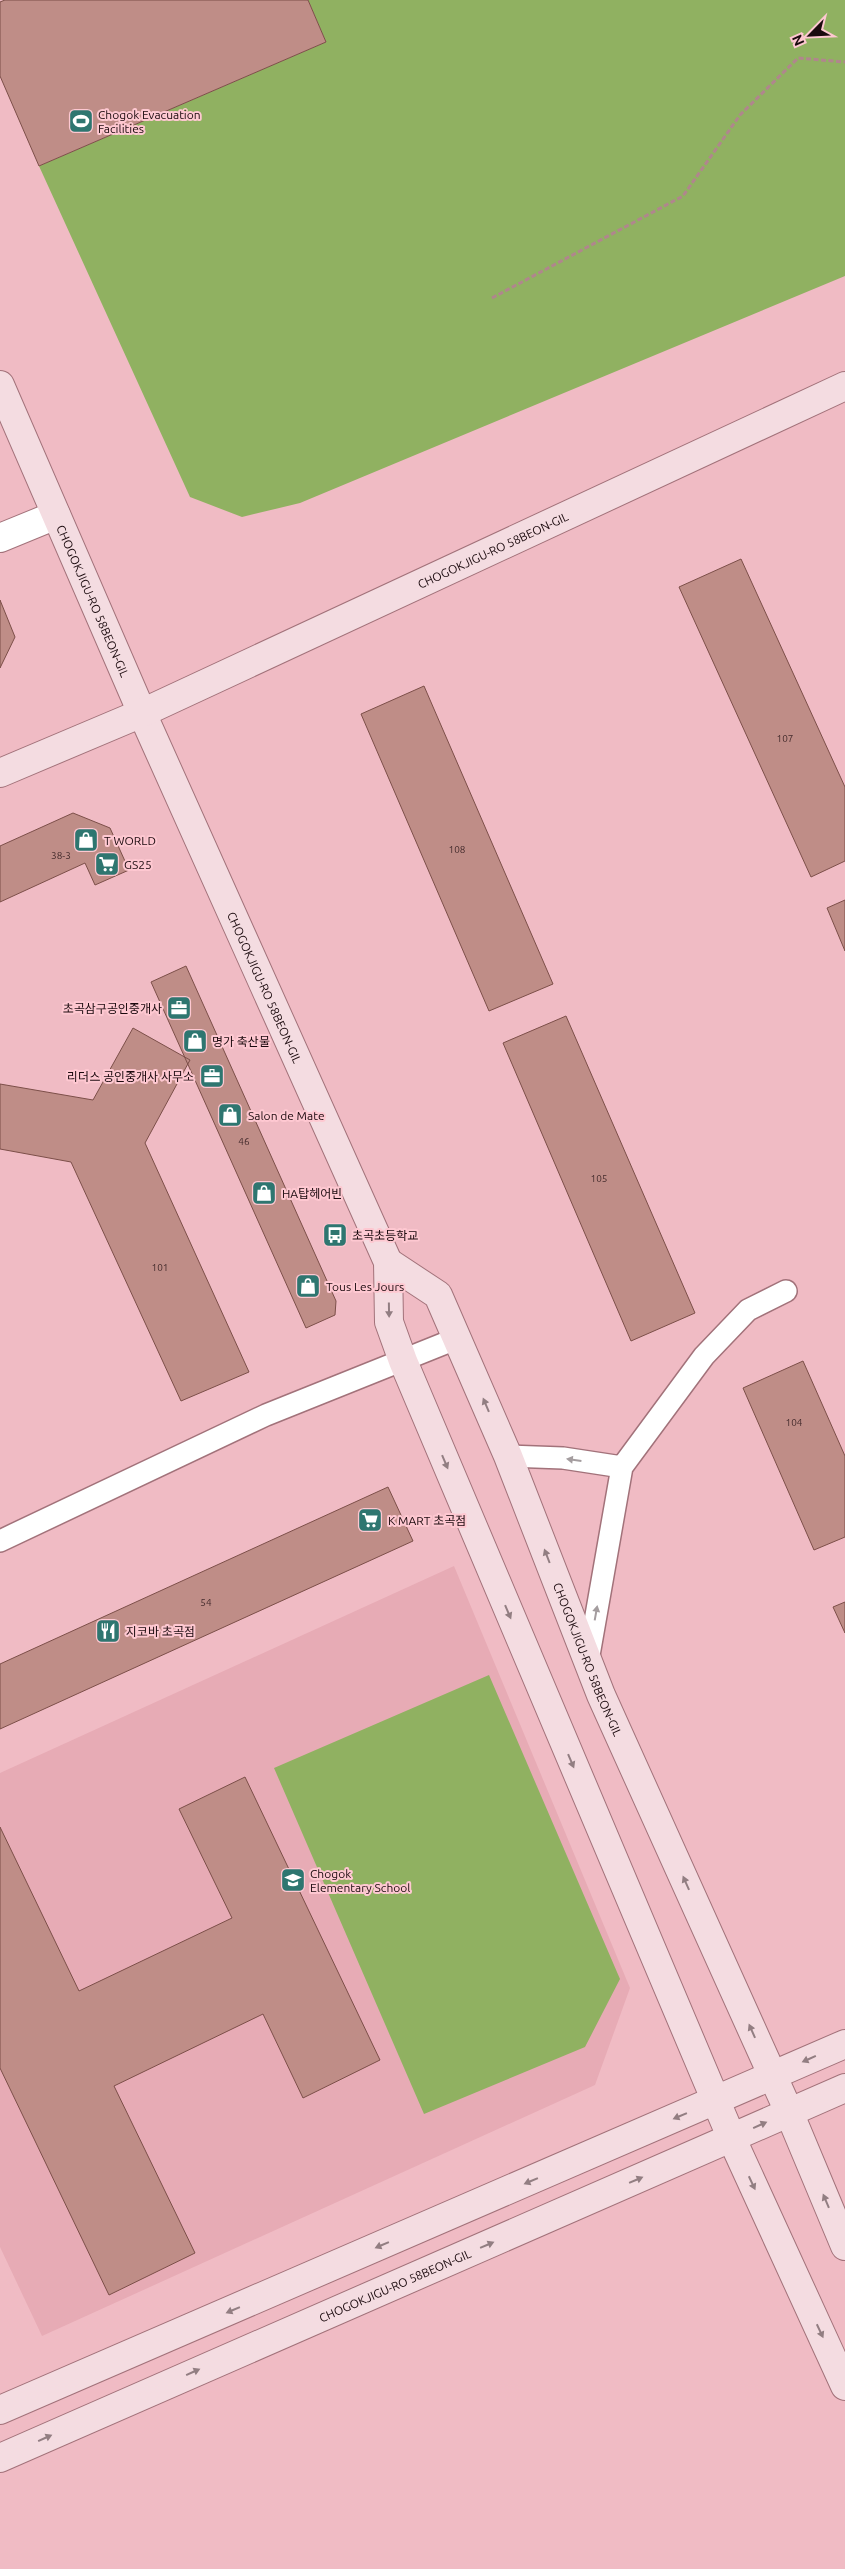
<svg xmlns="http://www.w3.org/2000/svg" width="845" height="2569" viewBox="0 0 845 2569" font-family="Ubuntu,'Noto Sans KR',sans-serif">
<rect width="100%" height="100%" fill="#f0bbc4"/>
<path fill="#e7abb5" d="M454 1566 630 1988 595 2085 42 2336 0 2247V1773Z"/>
<path fill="#90b161" d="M308 0H845V276L300 503 242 517 190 497 39 166 326 42Z
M489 1675 620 1979 585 2047 424 2114 274 1768Z"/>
<path fill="#bf8d87" stroke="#7c4f49" d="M5 0H308L326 42 39 166 0 76V2Z
M741 559 845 787V861L811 877 679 587Z
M0 600 15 637 0 668Z
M424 686 553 984 489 1011 361 714Z
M73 813 110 828 129 870 95 885 85 863 0 902V846Z
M845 900V951L827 908Z
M186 966 336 1301 335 1315 306 1328 151 982Z
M566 1016 695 1313 631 1341 503 1043Z
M133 1028 190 1060 145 1143 249 1372 181 1401 71 1162 0 1149V1084L93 1100Z
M803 1361 845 1456V1537L814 1550 743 1388Z
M388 1487 413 1541 0 1729V1664Z
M845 1602V1633L833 1607Z
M245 1777 380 2060 303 2098 263 2014 114 2086 195 2253 109 2295 0 2068V1827L79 1991 232 1918 179 1809Z"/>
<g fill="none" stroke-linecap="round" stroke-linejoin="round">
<defs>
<path id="lane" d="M508 1456 563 1458 622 1467
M0 1541 266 1415 458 1338
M588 1661 622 1467 704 1356 748 1310 786 1291"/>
<path id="street" d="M0 538 56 515"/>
<g id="secondary">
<path id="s1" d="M0 385 142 713 388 1262 389 1322 403 1361 732 2139 845 2386"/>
<path id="s2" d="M0 773 142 713 845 386"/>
<path id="s3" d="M388 1262 438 1295 508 1456 601 1695 789 2112 845 2246"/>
<path d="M0 2410 845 2044"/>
<path id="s4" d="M0 2458 845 2088"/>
</g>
</defs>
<use href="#lane" stroke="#a2727a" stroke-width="24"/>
<use href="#street" stroke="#a2727a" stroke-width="30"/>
<use href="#secondary" stroke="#a2727a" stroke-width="30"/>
<path stroke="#b0868d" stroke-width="3" stroke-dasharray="5 2.5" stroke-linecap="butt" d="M492 298 683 196 740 115 798 58 845 62"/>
<use href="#lane" stroke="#fff" stroke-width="21"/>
<use href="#street" stroke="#fff" stroke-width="28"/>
<use href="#secondary" stroke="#f4dce1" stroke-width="28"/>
</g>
<defs><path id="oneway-solid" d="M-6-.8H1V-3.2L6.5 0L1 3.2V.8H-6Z" transform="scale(1.25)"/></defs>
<g fill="#927e82">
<use href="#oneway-solid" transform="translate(389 1310) rotate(89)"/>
<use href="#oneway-solid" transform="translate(486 1405) rotate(-113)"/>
<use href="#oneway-solid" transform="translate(445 1462) rotate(67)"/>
<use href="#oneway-solid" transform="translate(547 1556) rotate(-111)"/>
<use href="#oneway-solid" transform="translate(508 1612) rotate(67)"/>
<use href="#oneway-solid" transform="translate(571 1761) rotate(67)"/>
<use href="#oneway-solid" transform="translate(686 1883) rotate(-114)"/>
<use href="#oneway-solid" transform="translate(752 2031) rotate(-114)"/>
<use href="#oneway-solid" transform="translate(809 2059) rotate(156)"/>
<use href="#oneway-solid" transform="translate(680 2116) rotate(157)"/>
<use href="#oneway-solid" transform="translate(760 2125) rotate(-24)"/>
<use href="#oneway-solid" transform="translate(636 2180) rotate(-23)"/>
<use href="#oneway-solid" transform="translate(531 2181) rotate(157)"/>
<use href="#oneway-solid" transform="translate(752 2183) rotate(65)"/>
<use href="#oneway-solid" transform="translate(826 2201) rotate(-113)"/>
<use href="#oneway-solid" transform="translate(382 2245) rotate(157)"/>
<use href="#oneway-solid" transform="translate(487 2245) rotate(-23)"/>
<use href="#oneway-solid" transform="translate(233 2310) rotate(157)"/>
<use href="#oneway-solid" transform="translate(820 2331) rotate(65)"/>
<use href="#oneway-solid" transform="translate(193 2372) rotate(-24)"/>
<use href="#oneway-solid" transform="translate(45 2438) rotate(-24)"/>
</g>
<g fill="#a49d9f">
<use href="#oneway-solid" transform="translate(574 1460) rotate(-172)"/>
<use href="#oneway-solid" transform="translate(596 1613) rotate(-80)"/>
</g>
<defs>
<symbol id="stadium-square" viewBox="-11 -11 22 22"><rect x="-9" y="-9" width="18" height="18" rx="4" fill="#2e7670" stroke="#fec8d1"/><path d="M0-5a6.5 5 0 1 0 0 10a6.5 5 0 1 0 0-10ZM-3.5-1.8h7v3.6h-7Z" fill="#fff"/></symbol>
<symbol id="shop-square" viewBox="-11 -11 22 22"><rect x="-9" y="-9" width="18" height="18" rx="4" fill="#2e7670" stroke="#fec8d1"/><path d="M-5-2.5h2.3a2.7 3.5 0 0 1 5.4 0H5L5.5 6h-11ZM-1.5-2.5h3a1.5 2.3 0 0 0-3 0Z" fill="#fff"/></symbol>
<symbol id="supermarket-square" viewBox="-11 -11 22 22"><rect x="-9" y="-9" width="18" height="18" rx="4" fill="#2e7670" stroke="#fec8d1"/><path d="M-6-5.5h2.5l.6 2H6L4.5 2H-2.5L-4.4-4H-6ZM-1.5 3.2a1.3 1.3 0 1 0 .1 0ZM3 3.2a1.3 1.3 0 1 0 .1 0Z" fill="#fff"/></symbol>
<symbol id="office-square" viewBox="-11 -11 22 22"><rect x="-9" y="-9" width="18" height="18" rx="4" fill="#2e7670" stroke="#fec8d1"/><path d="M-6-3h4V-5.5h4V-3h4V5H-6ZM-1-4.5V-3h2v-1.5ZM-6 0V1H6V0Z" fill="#fff"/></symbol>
<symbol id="bus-square" viewBox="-11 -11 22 22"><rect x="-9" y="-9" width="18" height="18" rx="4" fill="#2e7670" stroke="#fec8d1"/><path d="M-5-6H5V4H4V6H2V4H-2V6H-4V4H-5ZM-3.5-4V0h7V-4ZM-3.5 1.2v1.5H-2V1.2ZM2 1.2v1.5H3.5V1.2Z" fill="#fff"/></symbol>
<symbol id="restaurant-square" viewBox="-11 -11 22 22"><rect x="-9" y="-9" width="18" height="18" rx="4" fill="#2e7670" stroke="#fec8d1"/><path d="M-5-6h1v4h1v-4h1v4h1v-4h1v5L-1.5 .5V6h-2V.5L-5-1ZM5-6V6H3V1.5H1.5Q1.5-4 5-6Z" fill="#fff"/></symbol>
<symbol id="school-square" viewBox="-11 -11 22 22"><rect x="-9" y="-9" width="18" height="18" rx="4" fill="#2e7670" stroke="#fec8d1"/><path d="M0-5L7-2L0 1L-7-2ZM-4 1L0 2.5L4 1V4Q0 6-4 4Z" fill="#fff"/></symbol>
</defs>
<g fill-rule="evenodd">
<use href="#stadium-square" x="67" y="107" width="28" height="28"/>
<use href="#shop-square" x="72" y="826" width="28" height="28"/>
<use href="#supermarket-square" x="93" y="850" width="28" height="28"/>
<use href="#office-square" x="165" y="994" width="28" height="28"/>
<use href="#shop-square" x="181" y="1027" width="28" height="28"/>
<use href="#office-square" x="198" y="1062" width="28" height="28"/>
<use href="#shop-square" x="216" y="1101" width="28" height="28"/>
<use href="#shop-square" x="250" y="1179" width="28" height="28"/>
<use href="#bus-square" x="321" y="1221" width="28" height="28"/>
<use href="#shop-square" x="294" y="1272" width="28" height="28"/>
<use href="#supermarket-square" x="356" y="1506" width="28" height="28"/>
<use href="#restaurant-square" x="94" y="1617" width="28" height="28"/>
<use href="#school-square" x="279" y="1866" width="28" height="28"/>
</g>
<g text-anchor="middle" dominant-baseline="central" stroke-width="4" stroke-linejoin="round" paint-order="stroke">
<g font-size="10" fill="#442b2c">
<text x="785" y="738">107</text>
<text x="457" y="849">108</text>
<text x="61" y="855">38-3</text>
<text x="244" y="1141">46</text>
<text x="599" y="1178">105</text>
<text x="160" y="1267">101</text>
<text x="794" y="1422">104</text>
<text x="206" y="1602">54</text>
</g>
<g font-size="12" fill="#1b0a0e" stroke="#fec8d1" text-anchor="start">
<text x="98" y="114">Chogok Evacuation<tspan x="98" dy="14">Facilities</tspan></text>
<text x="104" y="840">T WORLD</text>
<text x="124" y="864">GS25</text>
<text x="162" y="1008" text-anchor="end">초곡삼구공인중개사</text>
<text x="212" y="1041">명가 축산물</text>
<text x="194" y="1076" text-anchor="end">리더스 공인중개사 사무소</text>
<text x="248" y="1115">Salon de Mate</text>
<text x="282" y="1193">HA탑헤어빈</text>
<text x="352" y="1235">초곡초등학교</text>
<text x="326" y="1286">Tous Les Jours</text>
<text x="388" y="1520">K MART 초곡점</text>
<text x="126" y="1631">지코바 초곡점</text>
<text x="310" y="1873">Chogok<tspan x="310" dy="14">Elementary School</tspan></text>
</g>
<g font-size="12" fill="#1b0a0e" stroke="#fec8d1">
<text stroke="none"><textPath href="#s2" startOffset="541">CHOGOKJIGU-RO 58BEON-GIL</textPath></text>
<text stroke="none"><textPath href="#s1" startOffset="235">CHOGOKJIGU-RO 58BEON-GIL</textPath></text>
<text stroke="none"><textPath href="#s1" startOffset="658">CHOGOKJIGU-RO 58BEON-GIL</textPath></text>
<text stroke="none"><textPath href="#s3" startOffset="454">CHOGOKJIGU-RO 58BEON-GIL</textPath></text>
<text stroke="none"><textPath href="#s4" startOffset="431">CHOGOKJIGU-RO 58BEON-GIL</textPath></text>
</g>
</g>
<g transform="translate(810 35) rotate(246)" stroke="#fec8d1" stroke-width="4" paint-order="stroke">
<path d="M0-4L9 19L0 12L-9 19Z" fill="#1b0a0e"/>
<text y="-8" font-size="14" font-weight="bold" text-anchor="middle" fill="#1b0a0e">N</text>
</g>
</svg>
